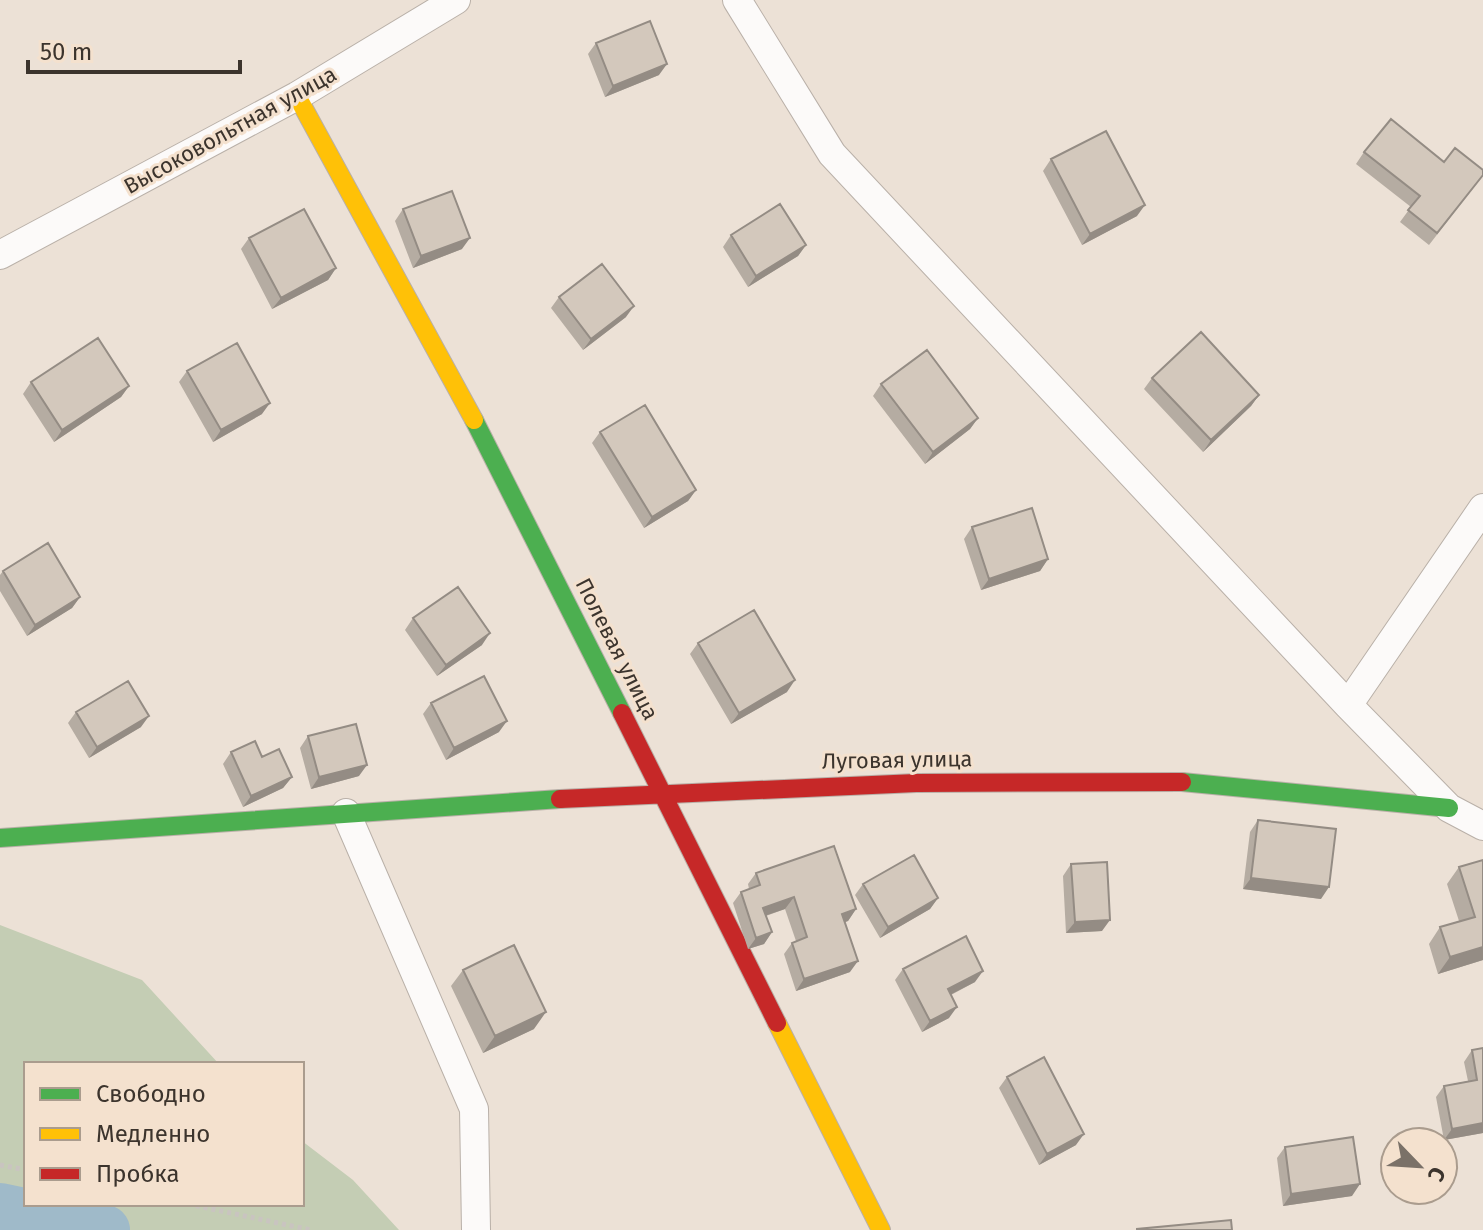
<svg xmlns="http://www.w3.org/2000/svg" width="1483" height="1230" viewBox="0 0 1483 1230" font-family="'Fira Sans',sans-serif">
<rect width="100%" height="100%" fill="#ece1d6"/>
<path fill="#c4cdb4" d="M0 925 142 980 219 1064H26V1204H302V1141L353 1180 399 1230H0Z"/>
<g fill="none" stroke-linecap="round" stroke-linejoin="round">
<path stroke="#9fbac9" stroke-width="50" d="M0 1208 105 1230"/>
<defs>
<path id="street" d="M737 0 832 154 1348 705 1449 808 1483 826
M0 255 297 96 456 0
M1348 705 1483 508
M346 813 474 1109 476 1230"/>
<path id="fast" d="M474 420 622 713
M1182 782 1449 808
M0 838 560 799"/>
<path id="slow" d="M297 96 474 420
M777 1023 881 1230"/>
<path id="jam" d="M622 713 777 1023
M560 799 916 783 1182 782"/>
</defs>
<use href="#street" stroke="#b9b0a8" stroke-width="30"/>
<use href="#fast" stroke="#b9b0a8" stroke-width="20"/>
<use href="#slow" stroke="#b9b0a8" stroke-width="20"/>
<use href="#jam" stroke="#b9b0a8" stroke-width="20"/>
<path stroke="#c9c4c0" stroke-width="5" stroke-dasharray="4 4" stroke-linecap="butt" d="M0 1165 26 1170
M188 1204 311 1230"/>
<use href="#street" stroke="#fcfaf9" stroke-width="28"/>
<use href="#fast" stroke="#4caf50" stroke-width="18"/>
<use href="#slow" stroke="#ffc107" stroke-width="18"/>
<use href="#jam" stroke="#c62828" stroke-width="18"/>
</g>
<path fill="#b5aca2" d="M596 43 659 75 605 97 588 54Z
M1364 152 1444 162 1477 183 1429 245 1400 222 1411 207 1356 164Z
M1051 159 1137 216 1082 245 1043 171Z
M403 209 462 249 413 268 395 221Z
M731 235 806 245 798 256 748 287 723 247Z
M249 238 336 268 328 280 272 309 241 249Z
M559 297 626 317 583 350 551 308Z
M187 371 262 414 213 442 179 382Z
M1152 378 1259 395 1251 406 1203 452 1144 389Z
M31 382 129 386 121 397 54 442 23 394Z
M881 384 978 418 970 429 925 464 873 396Z
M600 432 696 490 688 501 644 528 592 443Z
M972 527 1048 559 1040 571 981 590 964 539Z
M3 571 80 597 72 608 27 636 0 591V575Z
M413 618 482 645 437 676 405 630Z
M698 643 787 692 731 724 690 654Z
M431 703 499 732 446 760 423 714Z
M76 712 141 727 89 758 68 723Z
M308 736 359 776 311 789 300 748Z
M231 752 262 757 292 777 283 788 243 807 223 764Z
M1258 820 1321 899 1243 889 1250 832Z
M1483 860V960L1438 974 1429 944 1440 927 1459 921 1447 884 1459 867Z
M1071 864 1102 931 1066 933 1063 876Z
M756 873 856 909 848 921 845 922 850 972 796 991 784 954 792 943 796 941 785 909 766 916 772 932 764 944 748 949 733 903 741 892 749 889 748 884Z
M863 884 938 898 930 909 880 938 855 895Z
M903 969 975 982 951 995 949 1018 922 1032 895 980Z
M463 970 534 1029 483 1053 451 986Z
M1483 1048V1133L1444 1140 1436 1097 1444 1086 1468 1081 1464 1062 1472 1050Z
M1007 1077 1076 1145 1039 1165 999 1088Z
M1285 1147 1352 1196 1283 1206 1277 1158Z"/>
<path fill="#948c84" d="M667 64 659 75 605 97 613 86Z
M1145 205 1137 216 1082 245 1090 234Z
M470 238 462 249 413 268 421 256Z
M806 245 798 256 748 287 756 276Z
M336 268 328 280 272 309 281 298Z
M634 306 626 317 583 350 591 339Z
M129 386 121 397 54 442 62 430Z
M1259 395 1251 406 1203 452 1211 440Z
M270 403 262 414 213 442 221 430Z
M978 418 970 429 925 464 933 452Z
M696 490 688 501 644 528 652 517Z
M1048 559 1040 571 981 590 989 579Z
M80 597 72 608 27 636 35 625Z
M490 633 482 645 437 676 446 665Z
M795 680 787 692 731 724 739 713Z
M149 716 141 727 89 758 97 747Z
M507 721 499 732 446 760 454 748Z
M367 765 359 776 311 789 319 777Z
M292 777 283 788 243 807 251 796Z
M1251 878 1329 887 1321 899 1243 889Z
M794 897 785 909 755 919 763 908Z
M938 898 930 909 880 938 888 927Z
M856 909 848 921 834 926 842 914Z
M1110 920 1102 931 1066 933 1075 922Z
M772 932 764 944 748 949 756 938Z
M1483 947V960L1438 974 1450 957Z
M858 961 850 972 796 991 804 979Z
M983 971 975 982 940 1000 948 989Z
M957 1007 949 1018 922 1032 930 1021Z
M546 1012 534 1029 483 1053 495 1036Z
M1483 1123V1133L1444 1140 1452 1129Z
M1084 1134 1076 1145 1039 1165 1047 1154Z
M1360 1184 1352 1196 1283 1206 1291 1194Z"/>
<path fill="#d3c8bc" stroke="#948c84" stroke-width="2" d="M650 21 667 64 613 86 596 43Z
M1391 119 1444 162 1455 148 1483 170V175L1437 233 1408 210 1420 196 1364 152Z
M1106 131 1145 205 1090 234 1051 159Z
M452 191 470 238 421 256 403 209Z
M780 204 806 245 756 276 731 235Z
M304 209 336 268 281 298 249 238Z
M602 264 634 306 591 339 559 297Z
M1201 332 1259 395 1211 440 1152 378Z
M98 338 129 386 62 430 31 382Z
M237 343 270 403 221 430 187 371Z
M927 350 978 418 933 452 881 384Z
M645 405 696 490 652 517 600 432Z
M1032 508 1048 559 989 579 972 527Z
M48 543 80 597 35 625 3 571Z
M458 587 490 633 446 665 413 618Z
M754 610 795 680 739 713 698 643Z
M484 676 507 721 454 748 431 703Z
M128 681 149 716 97 747 76 712Z
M356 724 367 765 319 777 308 736Z
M255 741 262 757 279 749 292 777 251 796 231 752Z
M1258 820 1336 829 1329 887 1251 878Z
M834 846 856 909 842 914 858 961 804 979 792 943 807 937 794 897 763 908 772 932 756 938 741 892 760 885 756 873Z
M914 855 938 898 888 927 863 884Z
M1483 860V947L1450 957 1440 927 1475 917 1459 867Z
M1107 862 1110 920 1075 922 1071 864Z
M966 936 983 971 948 989 957 1007 930 1021 903 969Z
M514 945 546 1012 495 1036 463 970Z
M1483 1048V1123L1452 1129 1444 1086 1477 1080 1472 1050Z
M1044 1057 1084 1134 1047 1154 1007 1077Z
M1353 1137 1360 1184 1291 1194 1285 1147Z
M1231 1220 1232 1230H1137V1229Z"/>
<g text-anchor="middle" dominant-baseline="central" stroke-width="6" stroke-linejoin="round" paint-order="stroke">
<g font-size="22" fill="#3c342d" stroke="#f4e1ce">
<text transform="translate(230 130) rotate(-29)">Высоковольтная улица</text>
<text transform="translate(617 649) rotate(63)">Полевая улица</text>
<text transform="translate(897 760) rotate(-1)">Луговая улица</text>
</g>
</g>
<rect x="24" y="1062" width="280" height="144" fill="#f4e1ce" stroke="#aa9c8e" stroke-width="2"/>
<rect x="40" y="1088" width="40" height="12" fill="#4caf50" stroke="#aa9c8e" stroke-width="2"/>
<text x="96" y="1102" font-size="24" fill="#3c342d">Свободно</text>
<rect x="40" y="1128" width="40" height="12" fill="#ffc107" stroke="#aa9c8e" stroke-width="2"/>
<text x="96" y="1142" font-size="24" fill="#3c342d">Медленно</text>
<rect x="40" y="1168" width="40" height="12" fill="#c62828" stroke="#aa9c8e" stroke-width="2"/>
<text x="96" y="1182" font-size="24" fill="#3c342d">Пробка</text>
<g transform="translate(1419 1166) rotate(115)"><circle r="38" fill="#f4e1ce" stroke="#aa9c8e" stroke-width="2"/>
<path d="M0-6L14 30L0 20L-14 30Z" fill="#7a7168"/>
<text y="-12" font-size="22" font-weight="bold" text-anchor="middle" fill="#3c342d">С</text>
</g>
<path d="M28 60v12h212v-12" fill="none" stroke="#3c342d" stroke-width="4"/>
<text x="40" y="60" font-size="24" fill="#3c342d" stroke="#f4e1ce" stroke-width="6" paint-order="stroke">50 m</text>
</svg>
